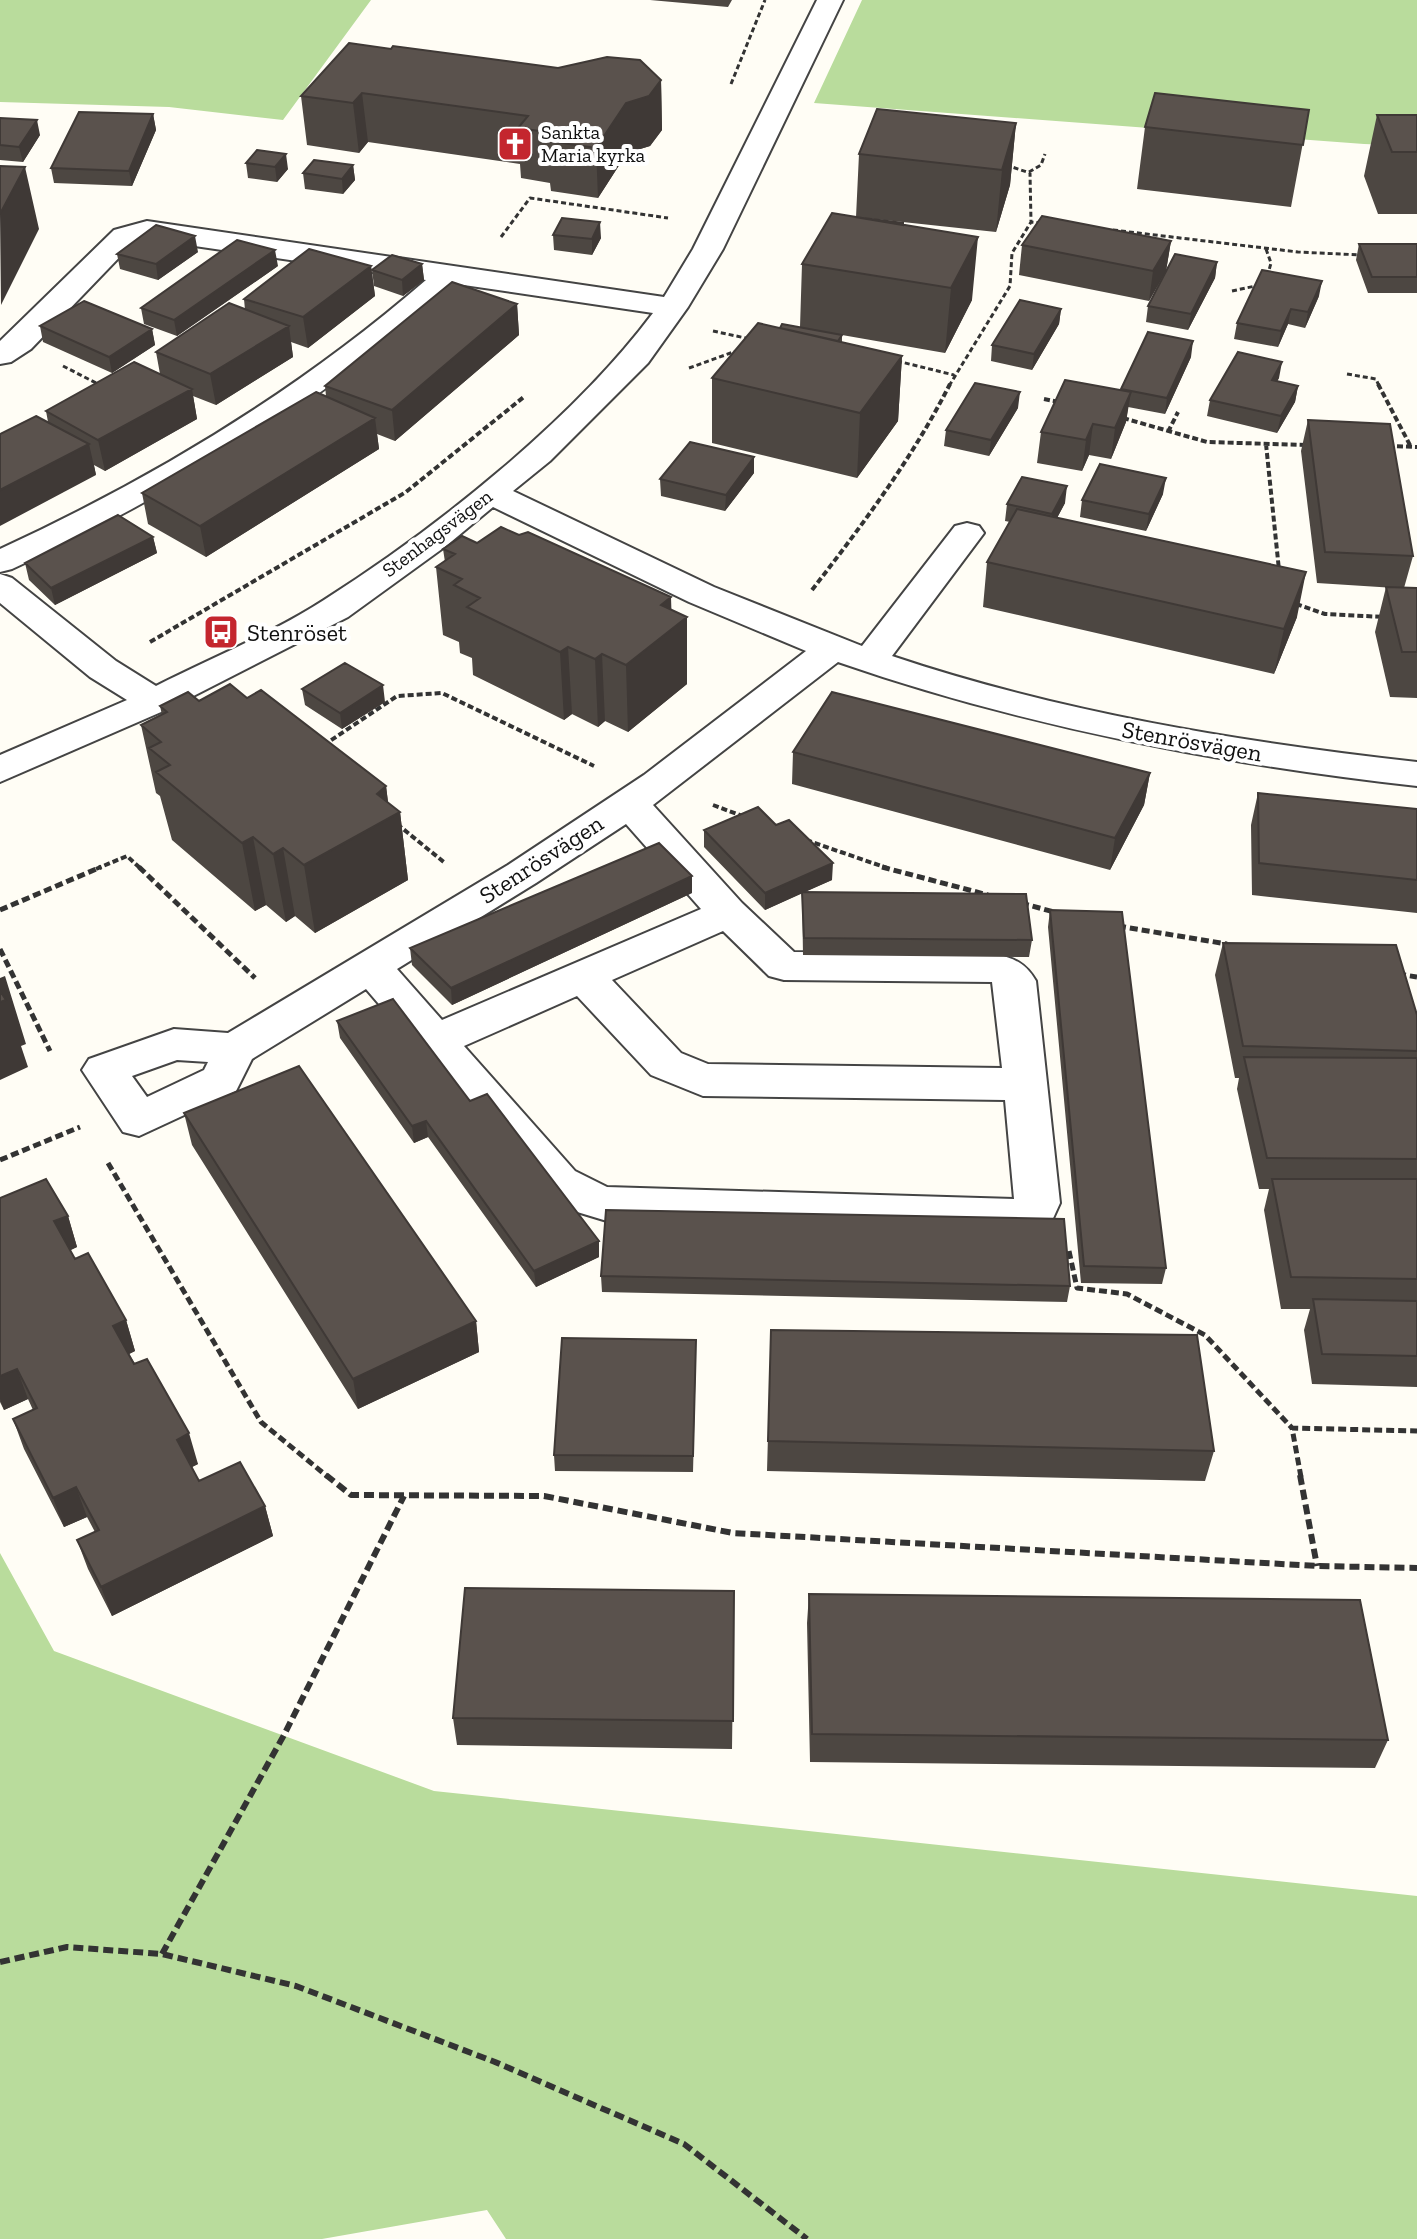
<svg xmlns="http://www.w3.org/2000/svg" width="1417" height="2239" viewBox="0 0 1417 2239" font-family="'Zilla Slab',serif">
<rect width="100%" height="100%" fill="#fffdf5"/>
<path fill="#b9dc9c" d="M0 0H371L283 120 169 107 0 102Z
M862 0H1417V146L1364 144 814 103Z
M0 1553 54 1651 434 1791 1417 1896V2239H506L487 2210 322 2239H0Z"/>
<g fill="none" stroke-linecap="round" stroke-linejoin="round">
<defs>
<path id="minor" d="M817 0H843L723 249 688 307 648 363 550 461 513 491 714 587 862 646 955 526 967 523 979 526 984 533 892 656C1062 713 1239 742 1417 762V786C1219 764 1026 727 838 662L653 805 742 903 794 952 994 953C1014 959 1025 962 1036 981L1060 1203 1050 1225 1021 1235 607 1221 564 1208 543 1195 366 989 252 1059 236 1091 139 1136 123 1132 82 1070 89 1059 174 1029 228 1033 508 865 644 775 806 651 689 602 493 507 446 546 348 617 168 709 0 782V755L127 700 90 677 0 603V574L12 578 116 661 156 686C209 659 275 632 324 600 437 528 573 420 653 313L457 284C322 403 174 494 12 569L0 572V549C154 478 298 391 426 280L147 239 134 242 31 349 11 362 0 364V341L114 230 147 221 664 297 693 249ZM626 824 701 909 442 1020 397 969 536 883ZM723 931 769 976 784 980 992 982 1002 1068 708 1064 681 1053 612 980ZM577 996 651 1075 703 1096 1005 1100 1014 1199 607 1187 575 1171 464 1046ZM177 1060 208 1062 204 1070 147 1097 132 1076Z"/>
</defs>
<use href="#minor" stroke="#444" stroke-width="4"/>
<path stroke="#333" stroke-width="3" stroke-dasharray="5 3" stroke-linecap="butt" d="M731 84 765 0
M1006 165 1030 173 1031 222
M1029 172 1041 165 1045 154
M1113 230 1298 252 1362 255
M501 237 530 198 668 218
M1266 249 1271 263 1268 274
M1232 291 1260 285
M713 331 750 339
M897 361 954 375
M63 366 100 385
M689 368 739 350
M1347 374 1376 379 1379 386
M949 386 1010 286 1012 253 1031 222 1044 223"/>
<path stroke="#333" stroke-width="4" stroke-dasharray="6 3" stroke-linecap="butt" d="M97 384 100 385
M1378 384 1411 447
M1044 399 1059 402
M1123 418 1207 442 1306 445
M1168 432 1178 412
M1266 444 1279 570
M1388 446 1417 447
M812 590C863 524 912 459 950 384
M1296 604 1325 614 1384 617
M150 642 406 492 525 396
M327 747V743L397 696 442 693 594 766
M713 805 745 817
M397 824 445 863
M806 840 890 869
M96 869 127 856 141 869"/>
<path stroke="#333" stroke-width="5" stroke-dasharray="8 4" stroke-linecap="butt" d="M139 867 255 978
M882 867 988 895
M1021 903 1054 912
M0 910 101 867
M1118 926 1227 944
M0 949 50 1051
M1398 974 1417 977
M0 1160 80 1127
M108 1163 261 1422 328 1477
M1069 1251 1077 1288 1127 1294 1205 1335 1292 1428
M1301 1477 1292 1428 1417 1431"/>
<path stroke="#333" stroke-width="6" stroke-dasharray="10 5" stroke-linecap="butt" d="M326 1475 351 1495 544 1496 733 1533 1317 1566 1417 1568
M1300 1475 1317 1566
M162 1954 284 1735 404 1496
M0 1962 67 1947 162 1954 296 1986 495 2062 684 2144 807 2239"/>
<use href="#minor" fill="#fff" fill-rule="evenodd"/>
</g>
<path fill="#4d4742" d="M650 0H732L728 7Z
M558 68 661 80 662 130 650 146 627 153 598 198 551 191 550 183 521 178 520 164 368 142 359 153 307 145 301 96Z
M1309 110 1291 207 1137 189 1145 127Z
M153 114 156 130 132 186 54 183 51 168Z
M1377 115H1417V214H1378L1364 176Z
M0 118 40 135 23 162 0 160Z
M1016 123 1010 185 996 232 856 217 859 154Z
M257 150 288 169 277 182 248 178 246 163Z
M353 165 355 180 343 194 305 189 303 173Z
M903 225 972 300 945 353 842 335V342L902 356 898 421 857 478 712 443V378L780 328 800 327 802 264Z
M553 235 601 238 592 255 554 250Z
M1171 241 1166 271 1149 301 1019 275 1022 245Z
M1359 244H1417V293H1368L1356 260Z
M198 252 158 280 120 269 117 254Z
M1217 262 1215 278 1188 330 1146 322 1148 306Z
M422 264 424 280 403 296 374 286 372 270Z
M278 266 177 336 144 324 141 308Z
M371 266 375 296 308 348 291 342 293 357 216 405 193 396 197 419 105 471 94 465 96 475 48 422 46 411 160 374 156 352 245 310 244 299Z
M1319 296 1305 328 1288 324 1278 347 1234 339 1237 323Z
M517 304 519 335 395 441 377 434 379 449 206 557 148 524 142 493 326 396 325 386Z
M1061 309 1059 324 1032 370 991 361 992 345Z
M40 326 152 329 155 345 112 373 43 342Z
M1191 357 1165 414 1128 407 1126 422 1111 459 1089 455 1082 471 1037 463 1041 432 1121 390Z
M1279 378 1277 381 1298 386 1295 402 1277 433 1207 416 1210 400Z
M1018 408 989 456 944 446 946 430Z
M1308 420 1413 556 1404 588H1417V698L1390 697 1375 632 1386 587 1395 588 1317 583 1301 451Z
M754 473 725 511 661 496 660 479Z
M1163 494 1146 531 1080 517 1082 500Z
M1065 503 1057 518 1297 617 1274 674 983 607 987 562 1010 522 1005 521 1007 504Z
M153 537 157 553 55 605 29 580 25 563Z
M477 543 671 597V610L687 684 628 732 605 721 598 727 572 714 564 720 473 675 472 658 460 653 459 642 443 635 436 567 445 562 443 549Z
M302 689 385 702 342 729 305 705Z
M247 698 386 786 388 803 400 812 408 880 315 933 295 916 286 922 266 905 255 911 172 840 160 796 156 793 141 725 162 715 160 706 199 701Z
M793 752 1150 773 1144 805 1110 870 792 784Z
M1258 793 1417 809V913L1252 895 1251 825Z
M704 830 832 880 804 892 1032 940 1029 957 803 955 802 893 765 910 704 847Z
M692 893 452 1005 412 965 410 948Z
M1050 910 1166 1268 1162 1284 1081 1283 1048 927Z
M1223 943 1417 1015V1387L1312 1384 1304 1330 1310 1309H1281L1264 1210 1269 1189H1259L1237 1089 1239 1078H1235L1215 975Z
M337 1021 470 1101 599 1241V1257L536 1287 428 1137 414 1143 340 1038Z
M184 1113 476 1321 479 1352 358 1409 192 1145Z
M0 1198 68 1216 77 1247 70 1250 75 1259 126 1320 135 1351 129 1354 198 1464 192 1467 199 1481 265 1506 273 1536 112 1616 88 1569 77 1540 95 1532 87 1517 64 1527 24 1449 13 1419 33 1410 28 1399 4 1410 0 1402Z
M601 1276 1070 1286 1067 1302 602 1292Z
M771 1330 1214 1451 1205 1481 767 1471Z
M696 1356 693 1472 555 1471 554 1455Z
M734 1591 732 1749 457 1745 453 1718Z
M809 1594 1388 1740 1375 1768 810 1762 807 1623Z"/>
<path fill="#3f3936" d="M661 80 662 130 650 146 627 153 598 198 596 148 626 103Z
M362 93 368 142 359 153 353 103Z
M153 114 156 130 132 186 129 171Z
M37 120 40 135 23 162 19 147Z
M1016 123 1010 185 996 232 1002 170Z
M286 154 288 169 277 182 275 167Z
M353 165 355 180 343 194 342 179Z
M25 167 39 229 1 305 0 214Z
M600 222 601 238 592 255V239Z
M195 236 198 252 158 280 156 264Z
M978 237 972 300 945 353 951 288Z
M1171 241 1166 271 1149 301 1153 271Z
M275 250 278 266 177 336 174 320Z
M1217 262 1215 278 1188 330 1191 314Z
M422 264 424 280 403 296 402 280Z
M371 266 375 296 308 348 303 317Z
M1322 281 1319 296 1305 328 1308 312Z
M517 304 519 335 395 441 392 410Z
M1061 309 1059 324 1032 370 1034 354Z
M1291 309 1288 324 1278 347 1281 331Z
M289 326 293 357 216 405 210 374Z
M152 329 155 345 112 373 109 357Z
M1193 341 1191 357 1165 414 1167 398Z
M902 356 898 421 857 478 860 413Z
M1282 362 1279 378 1269 396 1272 380Z
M1298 386 1295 402 1277 433 1281 416Z
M192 389 197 419 105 471 98 440Z
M1020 392 1018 408 989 456 991 440Z
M1131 392 1126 422 1111 459 1115 428Z
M375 418 379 449 206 557 200 526Z
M1093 424 1089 455 1082 471 1086 440Z
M89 444 96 475 0 526V490Z
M754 457V473L725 511 726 495Z
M1166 478 1163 494 1146 531 1149 514Z
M1067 486 1065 503 1050 531 1052 514Z
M153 537 157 553 55 605 51 588Z
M1306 572 1297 617 1274 674 1284 629Z
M671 597 672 629 687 617V684L628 732 626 665 661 605Z
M568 647 572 714 564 720 560 652Z
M602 654 605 721 598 727 595 659Z
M383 685 385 702 342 729 340 713Z
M1150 773 1144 805 1110 870 1115 838Z
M386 786 390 817 400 812 408 880 315 933 304 865Z
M253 837 266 905 255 911 242 843Z
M283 848 295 916 286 922 273 854Z
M833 863 832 880 765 910V893Z
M692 876V893L452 1005 451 988Z
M5 976 26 1044 21 1046 28 1067 0 1080V978Z
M426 1121 428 1137 414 1143 412 1126Z
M68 1216 77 1247 65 1253 54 1221Z
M599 1241V1257L536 1287 534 1271Z
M126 1320 135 1351 123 1357 113 1326Z
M476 1321 479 1352 358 1409 353 1379Z
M17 1369 28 1399 4 1410 0 1399V1376Z
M189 1433 198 1464 186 1470 177 1440Z
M76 1487 87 1517 64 1527 53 1498Z
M265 1506 273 1536 112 1616 101 1587Z"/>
<path fill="#5a524d" stroke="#3f3936" stroke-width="2" d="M349 43 391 49 393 46 558 68 607 57 640 60 661 80 649 96 626 103 596 148 548 141 554 133 518 128 528 116 362 93 353 103 301 96Z
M1155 93 1309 110 1303 145 1145 127Z
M877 109 1016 123 1002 170 859 154Z
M79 112 153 114 129 171 51 168Z
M1377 115H1417V152H1392Z
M0 118 37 120 19 147 0 145Z
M257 150 286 154 275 167 246 163Z
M314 160 353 165 342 179 303 173Z
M0 166 25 167 0 214Z
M832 213 978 237 951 288 802 264Z
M1042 216 1171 241 1153 271 1022 245Z
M855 217 903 223V225Z
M562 218 600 222 592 239 553 235Z
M156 225 195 236 156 264 117 254Z
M237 240 275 250 174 320 141 308Z
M1359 244H1417V277H1372Z
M309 249 371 266 303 317 244 299Z
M1175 254 1217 262 1191 314 1148 306Z
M392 255 422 264 402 280 372 270Z
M1262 270 1322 281 1308 312 1291 309 1281 331 1237 323Z
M452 282 517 304 392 410 325 386Z
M1020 300 1061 309 1034 354 992 345Z
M84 301 152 329 109 357 40 326Z
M229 303 289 326 210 374 156 352Z
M758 323 902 356 860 413 712 378Z
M782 324 842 335 838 341 780 328Z
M1148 332 1193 341 1167 398 1121 389Z
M1238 352 1282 362 1272 380 1298 386 1281 416 1210 400Z
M134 362 192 389 98 440 46 411Z
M1065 380 1131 392 1115 428 1093 424 1086 440 1041 432Z
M975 383 1020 392 991 440 946 430Z
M316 392 375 418 200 526 142 493Z
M36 416 89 444 0 490V434Z
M1308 420 1390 424 1413 556 1325 552Z
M690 442 754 457 726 495 660 479Z
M1100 464 1166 478 1149 514 1082 500Z
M1022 477 1067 486 1052 514 1007 504Z
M1017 509 1306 572 1284 629 987 562Z
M118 515 153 537 51 588 25 563Z
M501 527 519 535 528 532 671 597 661 605 687 617 626 665 602 654 595 659 568 647 560 652 467 607 480 598 454 585 462 579 436 567 455 554 443 549 462 536 477 543Z
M1386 587 1417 588V652H1402Z
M345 663 383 685 340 713 302 689Z
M230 684 247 698 261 690 386 786 377 794 400 812 304 865 283 848 273 854 253 837 242 843 156 772 170 765 149 748 161 742 141 725 167 712 160 706 188 692 199 701Z
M832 692 1150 773 1115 838 793 752Z
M1258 793 1417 809V880L1259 863Z
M758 807 776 825 789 820 833 863 765 893 704 830Z
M659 843 692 876 451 988 410 948Z
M802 892 1026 894 1032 940 804 938Z
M1050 910 1122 912 1166 1268 1084 1266Z
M1223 943 1396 945 1417 1015V1051L1243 1046Z
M0 991 6 1000 0 1002Z
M393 999 470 1101 487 1094 599 1241 534 1271 426 1121 412 1126 337 1021Z
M1244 1057 1417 1058V1159L1267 1158Z
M299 1066 476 1321 353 1379 184 1113Z
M46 1179 68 1216 54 1221 75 1259 88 1253 126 1320 113 1326 134 1364 147 1359 189 1433 177 1440 199 1481 240 1462 265 1506 101 1587 77 1540 99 1530 76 1487 53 1498 13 1419 37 1408 17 1369 0 1376V1198Z
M1272 1179H1417V1279L1291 1277Z
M606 1210 1064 1219 1070 1286 601 1276Z
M1313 1299 1417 1301V1356L1322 1354Z
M771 1330 1197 1335 1214 1451 768 1441Z
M562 1338 696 1340 693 1456 554 1455Z
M465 1588 734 1591 733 1721 453 1718Z
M809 1594 1360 1600 1388 1740 812 1734Z"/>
<defs>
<symbol id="church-square" viewBox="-11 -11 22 22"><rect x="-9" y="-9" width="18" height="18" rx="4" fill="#c4262e" stroke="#fff"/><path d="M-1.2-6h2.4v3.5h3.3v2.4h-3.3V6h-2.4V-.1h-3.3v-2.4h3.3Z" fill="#fff"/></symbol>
<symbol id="bus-square" viewBox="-11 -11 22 22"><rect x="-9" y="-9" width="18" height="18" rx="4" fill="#c4262e" stroke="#fff"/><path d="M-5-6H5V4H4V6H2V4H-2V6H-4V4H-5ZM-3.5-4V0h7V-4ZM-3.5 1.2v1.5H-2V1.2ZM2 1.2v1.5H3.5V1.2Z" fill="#fff"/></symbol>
</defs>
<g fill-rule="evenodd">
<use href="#church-square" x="495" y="124" width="40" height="40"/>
<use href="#bus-square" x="201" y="612" width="40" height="40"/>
</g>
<g text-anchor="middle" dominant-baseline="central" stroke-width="8" stroke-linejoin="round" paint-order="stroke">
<g font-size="20" fill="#111" stroke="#fff" text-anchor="start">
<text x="541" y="132">Sankta<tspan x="541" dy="23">Maria kyrka</tspan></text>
</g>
<g font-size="20" fill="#111" stroke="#fff">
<text transform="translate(437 533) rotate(-37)">Stenhagsvägen</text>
</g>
<g font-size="24" fill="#111" stroke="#fff" text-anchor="start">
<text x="247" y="632">Stenröset</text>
</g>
<g font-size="24" fill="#111" stroke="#fff">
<text transform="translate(1192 741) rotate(10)">Stenrösvägen</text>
<text transform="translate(541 859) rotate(-33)">Stenrösvägen</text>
</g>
</g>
</svg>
